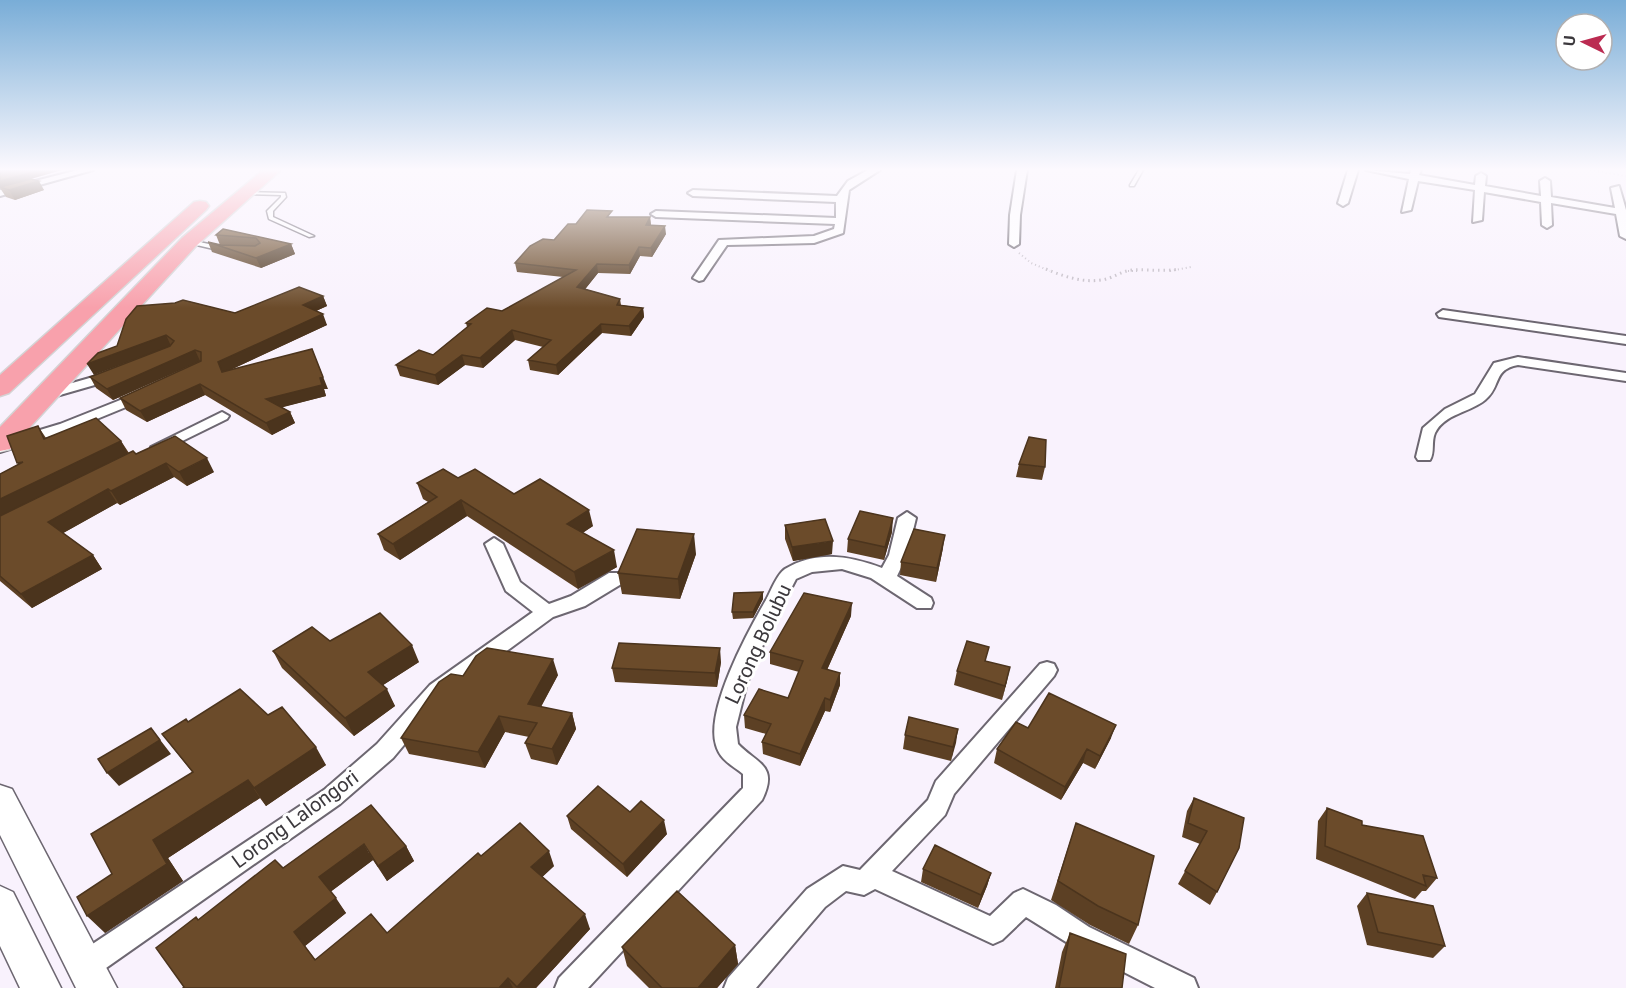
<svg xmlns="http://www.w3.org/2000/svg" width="1626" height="988" viewBox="0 0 1626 988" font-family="Roboto,sans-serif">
<rect width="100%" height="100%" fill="#f9f2fd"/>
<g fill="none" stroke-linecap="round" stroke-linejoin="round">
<defs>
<path id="lane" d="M1139 170H1143L1134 186H1130V185Z
M244 192 285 193 286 197 273 211V217L314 236 309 237 269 219 267 211 281 197V195L242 194V192Z
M190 240 218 246 221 248 218 250 188 243 187 242Z"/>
<path id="street" d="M78 170H93L0 196V190Z
M868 170H880L849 190 843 233 814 243 727 245 703 280 699 281 693 278 719 240 814 236 834 229 835 224 656 217 651 214 656 211 836 218V202L693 196 688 193 693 190 837 196 848 181Z
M1017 170H1027L1020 215 1019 244 1014 247 1009 244 1010 215Z
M1348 170H1358L1348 203 1343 206 1338 203Z
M1366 170 1410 174 1411 170H1421L1419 175 1475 185 1476 176 1481 173 1486 176 1485 186 1541 196 1540 181 1545 178 1550 181 1551 197 1615 208 1611 188 1619 186 1626 210V239L1620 236 1616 214 1551 203 1552 225 1547 228 1542 225 1541 202 1484 192 1482 220 1473 222 1475 190 1418 181 1411 210 1402 212 1409 179Z
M1443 310 1626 336V344L1439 317 1437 314Z
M1518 357 1626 373V381L1518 365C1492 370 1502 386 1485 400 1471 412 1444 414 1435 433 1431 442 1435 452 1430 460H1418L1416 457 1423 428 1445 409 1475 394 1494 363Z
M114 371 121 375 119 378 46 399 39 395 41 392Z
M143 391 148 392 150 395 148 398 70 430 0 452V442L60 424Z
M222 412 229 416 227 419 164 450 159 452 151 447Z
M907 512 916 518 907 555 897 576 931 598 933 603 931 608H917L871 578 842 569 812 572 796 579 768 633 747 683 736 727 738 744C757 764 779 765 762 800L588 988H555L559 978 743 788V774C732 765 720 760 716 745 705 710 748 631 766 600 771 591 777 574 785 569 817 550 850 556 882 568L889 555 898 518Z
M494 538 503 544 520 582 549 604 571 596 609 573H623L625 578 623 583 585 606 553 617 444 697 393 758 340 804 96 975 86 979 76 975 72 965 76 955 324 790 377 744 430 685 533 612 506 591 485 544Z
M1047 662 1054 664 1057 670 1054 676 954 794 945 815 892 871 990 916 1014 893 1023 889 1056 905 1089 927 1194 978 1198 988H1155L1071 945 1026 917 1002 940 993 944 875 889 864 895 846 891 825 907 756 988H724L728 978 807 889 843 866 860 870 928 800 936 781 1040 664Z"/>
<path id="secondary" d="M0 785 12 789 117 988H76L0 835Z
M0 886 13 892 61 988H20L0 946Z"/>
<path id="highway" d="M263 170H281L196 246 10 449 0 451V427L182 238Z
M200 201 206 202 209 206 206 210 9 393 0 396V375L194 202Z"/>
</defs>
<use href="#lane" stroke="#6d6771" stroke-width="3"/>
<use href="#street" stroke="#6d6771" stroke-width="4"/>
<use href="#secondary" stroke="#6d6771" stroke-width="3"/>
<use href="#highway" stroke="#d4d3d4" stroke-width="3"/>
<path stroke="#c0bac3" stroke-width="2" stroke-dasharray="1 3" stroke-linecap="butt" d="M1590 170 1626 176
M1019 253 1031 263 1050 271
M1128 271H1139
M1170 271 1191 267"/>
<path stroke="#c0bac3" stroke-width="3" stroke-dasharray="1.5 4" stroke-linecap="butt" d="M1046 269C1063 276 1082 283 1101 280 1112 279 1121 271 1132 270 1148 269 1163 272 1179 269"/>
<use href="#lane" fill="#fff" fill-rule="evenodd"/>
<use href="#street" fill="#fff" fill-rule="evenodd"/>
<use href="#secondary" fill="#fff" fill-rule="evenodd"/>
<use href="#highway" fill="#f8a1ac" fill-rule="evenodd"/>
</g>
<path fill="#5c4024" d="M32 179 44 190 15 200 6 197 0 188Z
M612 217H650L651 225 666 234 652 257 640 256 630 274 598 273 585 289 620 299 621 305 643 308 644 317 631 336 602 333 558 375 530 370 528 360 543 347 515 340 483 368 465 365 438 385 400 376 396 365 433 355 467 327 466 323 502 311 563 277 517 272 515 263 554 240 576 224Z
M223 229 291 244 295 254 261 268 212 252 208 242 221 245 232 246 220 245 216 235Z
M323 296 327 306 316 311 327 325 230 370 328 389H324L326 396 282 407 290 412 295 423 272 435 205 395 147 422 126 410 120 398 201 361 113 400 96 388 90 377 147 355 98 353 235 313Z
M38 426 46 438 121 441 129 453 136 454 214 472 187 486 174 477 120 505 117 503 63 533 93 555 102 569 32 608 0 581V474L19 464 17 463Z
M1019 464 1045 467 1042 480 1016 477Z
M458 478 514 494 593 526 582 533 617 567 578 589 467 516 400 560 384 550 378 534 428 502 423 499 417 483Z
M785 525 832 554 793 561 785 539Z
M892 532 884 560 847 552 848 539Z
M943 548 936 582 900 575 901 562Z
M696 554 680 599 622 594 618 573Z
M763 592V599L753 618 733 619 732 612Z
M851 616 827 670 840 673V685L830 712 825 711 800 766 763 754 762 742 766 734 745 728 744 715 788 698 799 672 770 664V652Z
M330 641 419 662 383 685 395 706 354 736 282 668 273 651Z
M721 662 717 687 615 682 612 668Z
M987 662 1007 681 1002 700 954 685 957 671Z
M558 675 541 707 572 713 576 729 557 765 531 759 525 743 529 737 505 732 485 768 409 754 401 738 463 676Z
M268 715 326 765 266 806 260 798 168 858 183 881 105 933 112 874 192 772 162 734 188 722Z
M1028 728 1111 738 1095 769 1083 763 1061 800 994 763 997 749Z
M958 729 951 761 903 749 905 735Z
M1194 798 1244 818 1217 892 1210 905 1178 884 1200 844 1182 837 1187 811Z
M1327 808 1362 825 1437 878 1426 891H1422L1415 899 1316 859 1318 821Z
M630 812 667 834 627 877 571 829 567 816Z
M1076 823 1138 925 1129 944 1090 925 1051 900Z
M406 846 414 861 387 881 373 860 330 892 346 913 305 946 315 959 387 933 481 856 554 866 542 877 590 929 536 988H183L184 987 198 920 283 868Z
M923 869 991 873 987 886 978 908 921 882Z
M1367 893 1445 946 1433 958 1367 945 1357 906Z
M1070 933 1122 988H1055L1062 952Z
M735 945 738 964 717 988H649L627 966 622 947Z"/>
<path fill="#4b341d" d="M40 170H62L0 188V181Z
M39 181 44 190 15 200 9 190Z
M650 217 651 226 646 225Z
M665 226 666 234 652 257 651 248Z
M291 244 295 254 261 268 256 258Z
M639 247 640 256 630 274 629 265Z
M597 264 598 273 579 297 577 287Z
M323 296 327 306 307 315 303 305Z
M643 308 644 317 631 336 629 326Z
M323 314 327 325 224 373 222 372 218 362Z
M601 324 602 333 558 375 556 365Z
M512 330 515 340 483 368 480 358Z
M166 335 171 346 94 375 87 364Z
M312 349 328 389H324L326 396 272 410 266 399Z
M195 350 200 361 113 400 107 389Z
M462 355 465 365 438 385 435 375Z
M200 384 205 395 147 422 140 411Z
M290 412 295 423 272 435 266 423Z
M121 441 129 455 0 518V499Z
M207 458 214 472 187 486 179 472Z
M166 463 174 477 120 505 111 491Z
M108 489 117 503 58 536 48 522Z
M461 500 467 516 400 560 393 544Z
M589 510 593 526 571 541 567 524Z
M893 518 892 532 884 560 885 547Z
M694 534 696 554 680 599 678 579Z
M945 535 943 548 936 582 937 568Z
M833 541 832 554 793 561 792 547Z
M614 550 617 567 578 589 574 572Z
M93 555 102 569 32 608 21 594Z
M763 592V599L753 618V612Z
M852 603 851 616 822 681V668Z
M412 645 419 662 377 689 368 672Z
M720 648 721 662 717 687 715 673Z
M553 659 558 675 533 721 528 704Z
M1010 667 1007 681 1002 700 1005 686Z
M840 673V685L830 712V700Z
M387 689 395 706 354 736 345 718Z
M825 698V711L800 766V754Z
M572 713 576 729 557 765 552 749Z
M499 716 505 732 485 768 478 752Z
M1116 725 1111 738 1095 769 1100 756Z
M151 728 171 754 119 786 107 773Z
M958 729 956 743 951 761 953 747Z
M316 747 326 765 266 806 254 788Z
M1087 749 1083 763 1061 800 1065 787Z
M248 780 260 798 168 858 183 881 105 933 87 916 153 840Z
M664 820 667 834 627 877 623 864Z
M364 844 373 860 329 893 319 877Z
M406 846 414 861 387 881 378 866Z
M549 851 554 866 537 882 531 867Z
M991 873 987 886 978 908 981 895Z
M336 898 346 913 305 946 294 932Z
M585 914 590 929 536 988H518L517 987Z
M735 945 738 964 717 988H698Z
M508 978 513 988H499Z"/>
<path fill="#6b4b2a" stroke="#4b341d" stroke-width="1.5" d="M0 170H40L0 181Z
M31 179 39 181 9 190 0 187Z
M587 210 612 211 607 217H650L646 225 665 226 651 248 639 247 629 265 597 264 577 287 620 299 617 305 643 308 629 326 601 324 556 365 528 360 551 340 512 330 480 358 462 355 435 375 396 365 419 350 433 355 471 324 466 323 487 308 502 311 576 270 515 263 530 246 543 239 554 240 568 224H576Z
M223 229 291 244 256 258 208 242 221 245 255 246 260 243 256 238 216 235Z
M299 287 323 296 303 305 323 314 218 362 222 372 312 349 323 377 320 378 322 385 266 399 290 412 266 423 200 384 140 411 120 398 201 361V352L195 350 107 389 90 377 170 346 174 341 166 335 87 364 98 353 117 346 126 319 137 306 175 303 183 300 235 313Z
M96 418 121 441 0 499V474L23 462 17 463 7 436 38 426 44 439Z
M175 436 207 458 179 472 166 463 111 491 108 489 48 522 93 555 21 594 0 576V516L133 451 136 454Z
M1029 437 1046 440 1045 467 1019 464Z
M443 469 458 478 475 469 514 494 540 479 589 510 567 524 614 550 574 572 461 500 393 544 378 534 437 497 417 483Z
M860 511 893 518 885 547 848 539Z
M825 519 833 541 792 547 785 525Z
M637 529 694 534 678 579 618 573Z
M914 529 945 535 937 568 901 562Z
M763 592 753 612H732L734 593Z
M804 593 852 603 822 668 840 673 830 700 825 698 800 754 762 742 771 724 744 715 759 689 788 698 803 661 770 652Z
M380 613 412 645 368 672 387 689 345 718 273 651 312 627 330 641Z
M967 641 989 647 985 661 1010 667 1005 686 957 671Z
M619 643 720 648 715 673 612 668Z
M487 648 553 659 528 704 572 713 552 749 525 743 537 723 499 716 478 752 401 738 439 682 451 674 463 676 476 656Z
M240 689 268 715 282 707 316 747 254 788 248 780 153 840 167 864 87 916 77 897 112 874 91 834 193 772 162 734 186 719 188 722Z
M1049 693 1116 725 1100 756 1087 749 1065 787 997 749 1016 722 1028 728Z
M909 717 958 729 953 747 905 735Z
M151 728 160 740 107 773 98 759Z
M598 786 630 812 641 801 664 820 623 864 567 816Z
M1194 798 1244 818 1239 848 1217 892 1185 871 1207 831 1188 823Z
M371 805 406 846 378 866 364 844 319 877 336 898 294 932 315 960 371 914 387 933 478 853 481 856 520 823 549 851 531 867 585 914 517 987 508 978 499 988H183L184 987 156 948 196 917 198 920 275 860 283 868Z
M1327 808 1362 821V825L1423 836 1437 878 1423 875 1426 886 1325 846Z
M1076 823 1154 856 1138 925 1098 906 1058 881Z
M935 845 991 873 981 895 923 869Z
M677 891 735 945 698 988H662L622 947Z
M1367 893 1433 906 1445 946 1378 932Z
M1070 933 1126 954 1122 988H1059Z"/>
<linearGradient id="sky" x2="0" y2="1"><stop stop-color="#79add7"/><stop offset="0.55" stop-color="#fcf9fe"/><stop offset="1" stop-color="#fcf9fe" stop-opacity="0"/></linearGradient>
<rect width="1626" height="308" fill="url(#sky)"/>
<g text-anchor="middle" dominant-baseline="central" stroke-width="6" stroke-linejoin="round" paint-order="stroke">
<g font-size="20" fill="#3c393d" stroke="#fff">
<text transform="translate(758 644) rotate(-65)">Lorong Bolubu</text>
<text transform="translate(295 819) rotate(-36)">Lorong Lalongori</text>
</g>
</g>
<g transform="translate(1584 42) rotate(275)"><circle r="28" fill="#ffffff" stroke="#b1b0b1" stroke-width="1.5"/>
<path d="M0-4.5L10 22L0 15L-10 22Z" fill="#bb2b51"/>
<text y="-9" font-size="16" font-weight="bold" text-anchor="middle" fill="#3c393d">U</text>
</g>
</svg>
